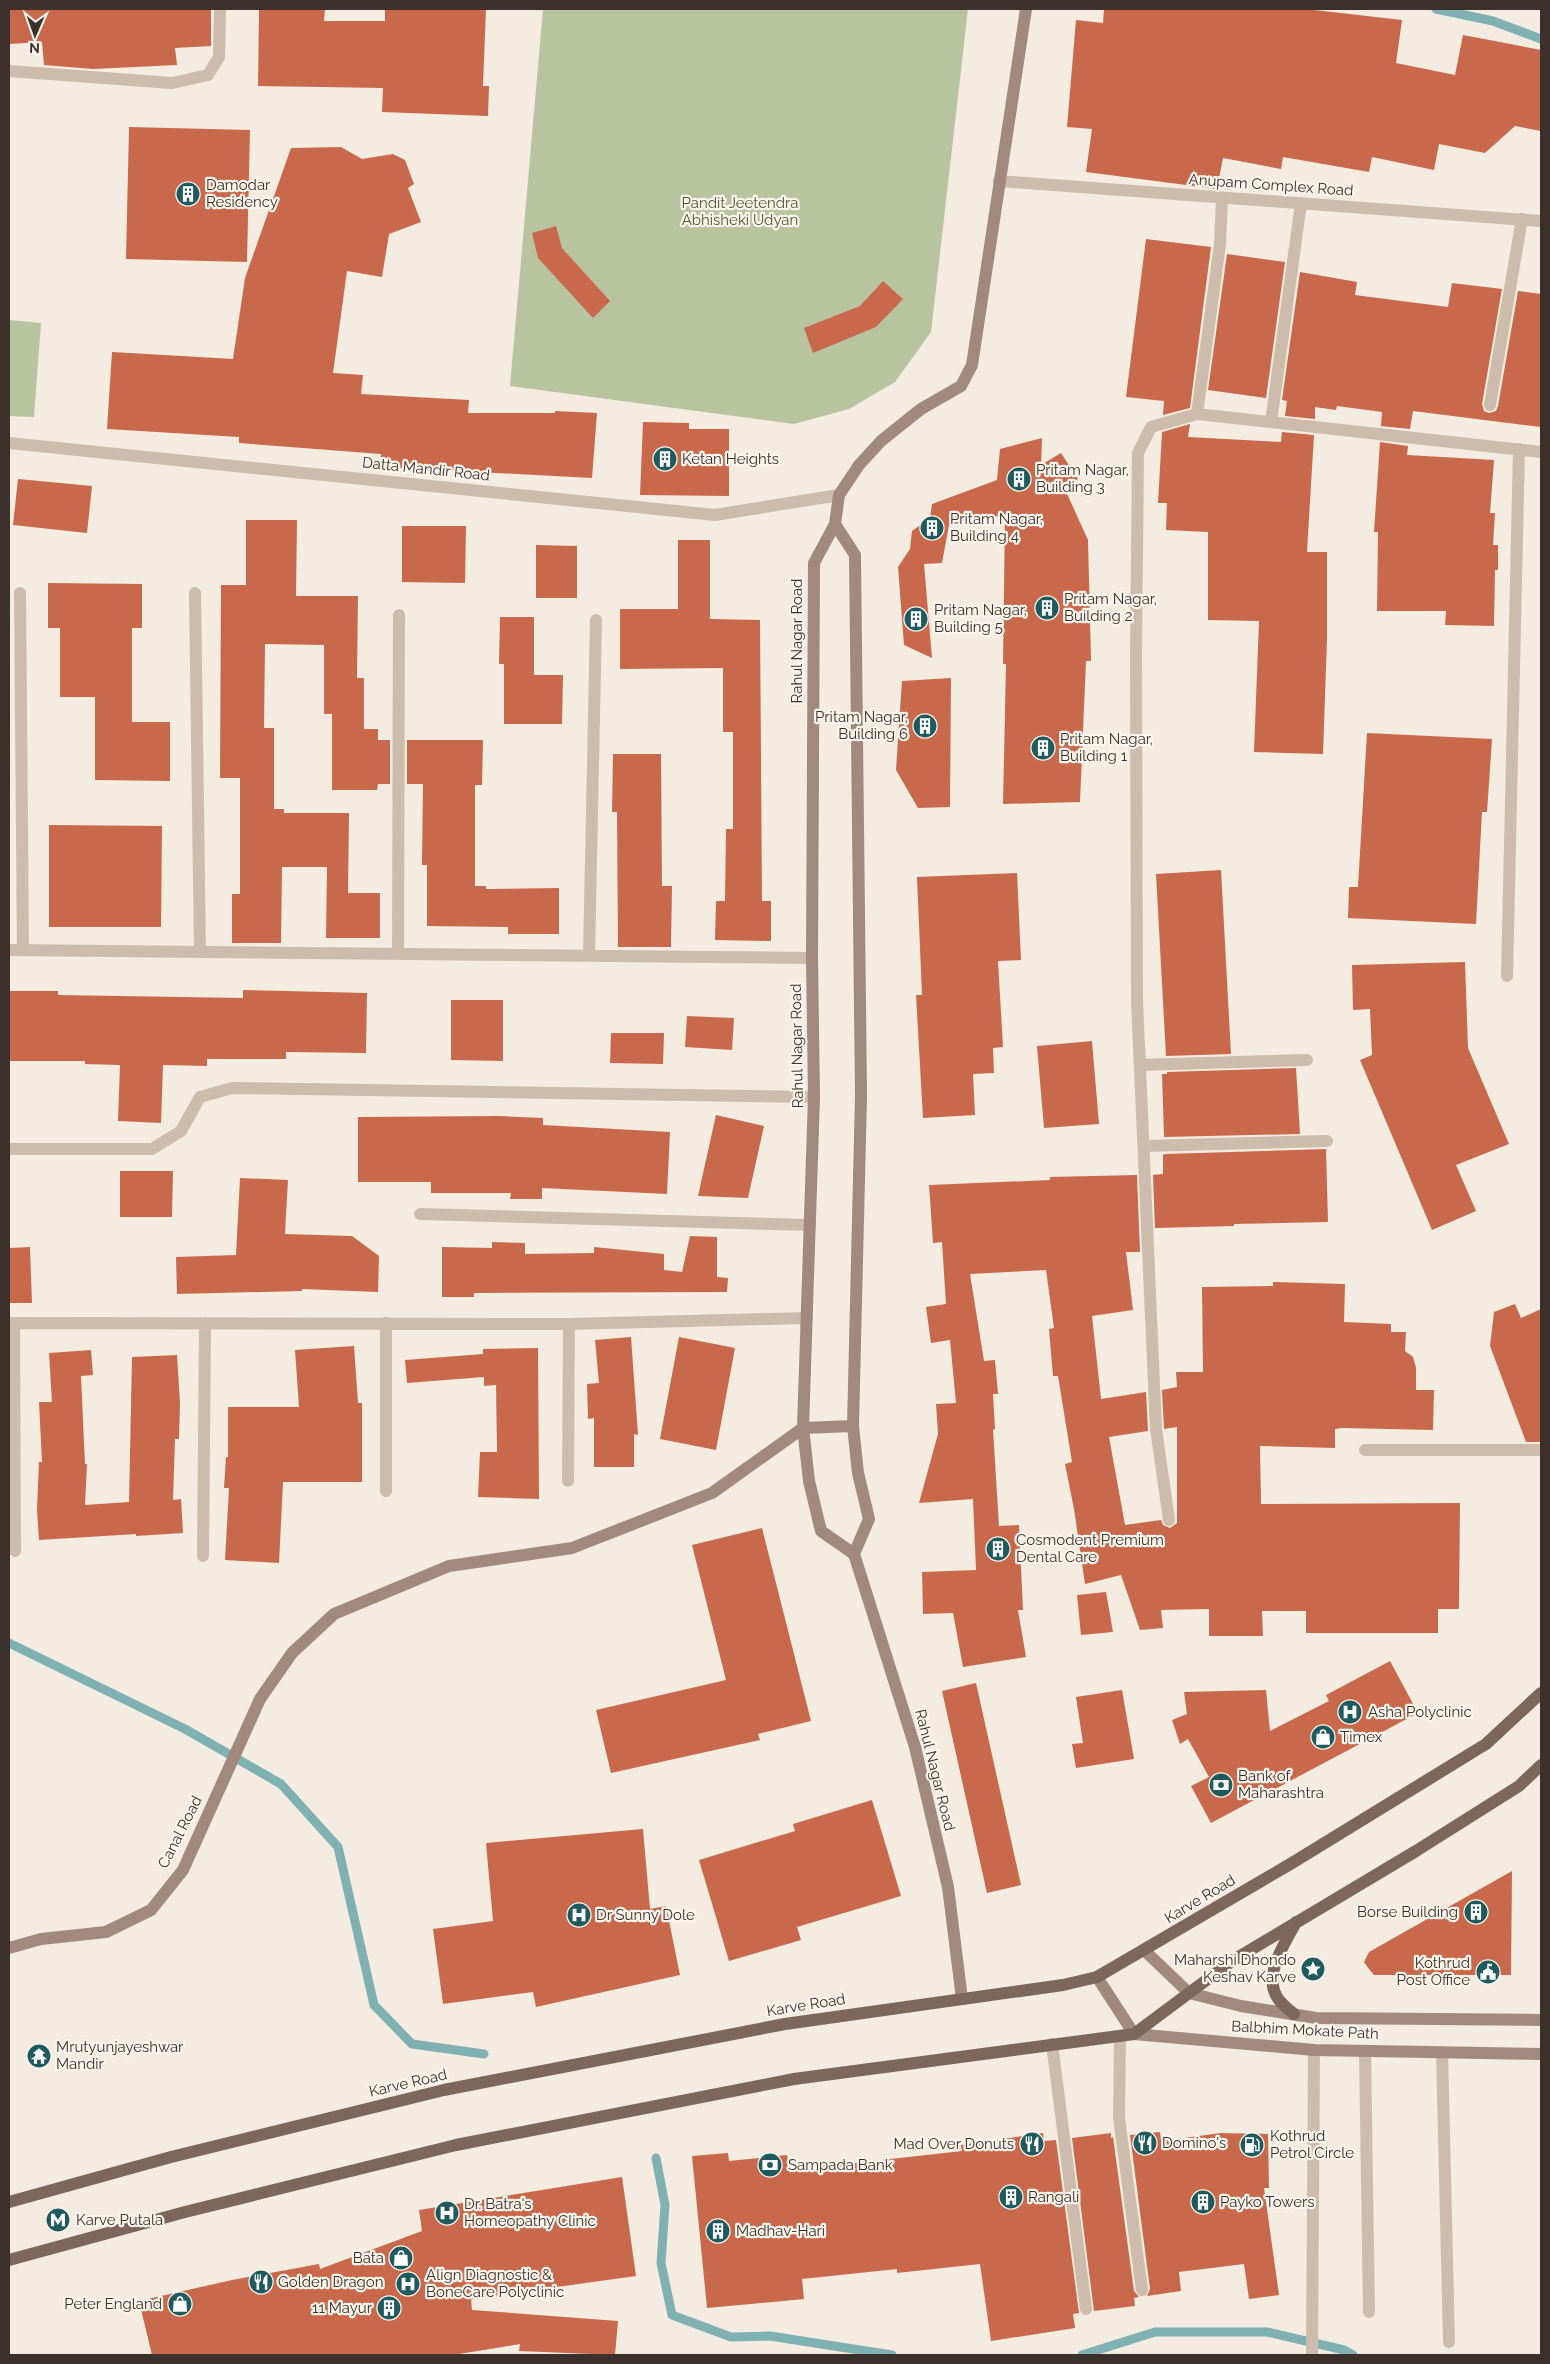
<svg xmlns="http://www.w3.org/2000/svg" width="1550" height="2364" viewBox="0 0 1550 2364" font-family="Raleway,sans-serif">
<rect width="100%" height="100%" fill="#f4ebe1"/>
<path fill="#b8c4a0" d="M543 9H968L931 332 895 382 849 409 794 424 510 386Z
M9 320 41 323 34 417 9 416Z"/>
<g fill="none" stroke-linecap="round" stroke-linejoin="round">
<path stroke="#7fb0b2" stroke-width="9" d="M1436 9 1493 21 1541 39
M9 1643 185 1729 281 1784 338 1847 374 2005 412 2044 484 2054
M656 2158 665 2205 661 2263 672 2315 731 2337 770 2336 892 2355
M1082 2355 1155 2332H1267L1344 2350 1353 2355"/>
</g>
<path fill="#c8694b" d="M9 9H211V46L175 48 177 65 93 69 44 65 42 42 9 44Z
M259 9H325L324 21H385V9H486L483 86H489L488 116 382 112 383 88 258 86Z
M1104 9H1306L1402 20 1396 63 1455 75 1463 35 1541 50V131L1515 126 1485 153 1439 144 1434 170 1372 157 1369 172 1283 157 1281 169 1223 158 1217 189 1086 172 1092 129 1067 127 1076 20 1103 23Z
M129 127 250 130 247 262 126 259Z
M341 147 362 159 393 154 405 160 414 184 408 188 421 222 389 234 382 277 347 271 333 373 363 375 361 394 469 400 468 413H555V411L597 413 592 478 381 467V454L239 443V437L107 429 112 352 233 359 245 278 291 148Z
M556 226 562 248 610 301 593 318 538 258 532 233Z
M1146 239 1211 247 1190 408 1163 415 1164 401 1126 397Z
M1227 254 1285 262 1266 398 1208 390Z
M1300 272 1357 282 1355 295 1448 307 1452 283 1502 289 1482 404 1484 411 1489 413 1496 411 1498 406 1518 291 1541 294V427L1413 411 1410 429 1381 426 1382 412 1337 406 1336 410 1315 407V419L1285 416 1287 401 1282 400Z
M883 281 903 299 876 327 813 353 804 328 860 306Z
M643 422 689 423V429H729V496L640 495Z
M1190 424 1188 437 1281 442 1282 432 1314 435 1307 552H1327V639L1323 754 1254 752 1259 621 1208 620V532L1166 530 1167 503H1158L1162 432Z
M1042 438 1041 465 1061 453 1078 479 1064 487 1088 540 1091 661H1086L1080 802 1003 804 1006 664H1003L1005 515 949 525 942 563 924 564 932 658 904 645 898 567 910 549 912 531 930 518 932 504 997 480 1000 449Z
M1380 442 1408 446 1407 455 1494 460 1490 513H1495L1493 545H1498V570H1495L1494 626 1445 625 1446 611H1377L1378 532H1374Z
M18 479 92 486 87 533 13 525Z
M246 520H297L296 596H358L357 678H364V729H378V740H390V784H378L377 790H332V714H324V645L265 644 264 728H274V809H284V813H349L348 893H380V938H326L327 867H282L281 943H232V894H240V778H220L221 585H246Z
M402 526H466L465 583 402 582Z
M678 540H710V619L760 620 762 901H771V941L715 940 716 901H725L726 829H733V732H723V668L620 669V609H678Z
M536 545 577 546V598H536Z
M48 583 142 584V628H132V722H170V781L95 780V697H60V628H48Z
M500 617H534V675H563L562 724H504V664H499Z
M951 678 950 807 918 808 896 770 902 681Z
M1367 733 1492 739 1487 812H1482L1476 924 1348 918 1349 887H1358Z
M407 740H483L482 785H475V886H486V889L559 888V934H508V927L427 926V865H422L423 784H407Z
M613 754H661L662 886H672L671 947H618L617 812H612Z
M49 825 162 826 161 927H49Z
M1221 870 1231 1054 1166 1056 1156 874Z
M1017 873 1021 960 998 961 1003 1047 993 1048 994 1073 973 1074 975 1115 923 1118 916 995H922L917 877Z
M1465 962 1468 1048 1509 1144 1456 1165 1476 1211 1432 1230 1360 1060 1372 1055 1370 1009 1353 1010 1352 965Z
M243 990 367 993 366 1053 286 1052V1059H207V1066L163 1065 161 1123 118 1121 120 1065 85 1064V1061H9V991H58V995L243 998Z
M451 1000H503V1061L451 1060Z
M687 1016 734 1018 732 1050 685 1047Z
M611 1033H664L663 1064 610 1063Z
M1092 1041 1099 1124 1044 1128 1037 1046Z
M1296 1068 1300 1134 1164 1137 1162 1074H1167V1072Z
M716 1115 764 1126 748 1198 698 1196Z
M499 1116 543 1118V1125L670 1132 667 1194 542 1188V1199H510L511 1193H431V1182H358V1117Z
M1326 1149 1328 1222 1234 1224V1226L1155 1228 1153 1175 1163 1174V1155L1165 1154Z
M120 1171H173L172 1217H120Z
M1137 1175 1140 1252H1126L1133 1310 1092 1316 1101 1399 1146 1392 1148 1431 1109 1437 1125 1525 1161 1520 1163 1525 1170 1528 1177 1523V1427L1164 1429 1162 1390 1177 1387 1176 1372H1203L1202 1287 1273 1286V1282L1345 1284 1344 1322 1391 1324V1332H1406L1405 1351 1413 1357 1416 1368V1390H1434L1433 1430 1342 1428 1335 1429V1448L1260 1446 1261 1504 1460 1503 1459 1609H1438V1633H1306V1611H1262L1263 1636H1209V1609L1161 1610 1163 1628 1140 1630 1121 1575 1085 1584 1074 1509 1065 1464 1072 1462 1058 1376H1053L1049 1329 1054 1328 1046 1270 970 1274 984 1361 995 1360 998 1394H993L995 1429 993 1430 999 1526 1019 1525 1023 1610H1018L1026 1657 963 1667 953 1613 923 1614 922 1572 976 1570 973 1499 919 1503 938 1434 936 1404 956 1403 950 1340 931 1343 926 1307 946 1304 942 1242 933 1243 929 1185 1050 1180V1177Z
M240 1178 288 1180 285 1234 352 1236 379 1256 378 1292 302 1289V1291L177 1294 176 1257 236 1255Z
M690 1236 717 1237V1277L728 1278 727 1292 474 1293V1297H442V1247L492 1248V1242L525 1243V1254L594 1253V1247L664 1254V1270L682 1272Z
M30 1247 32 1303H9V1248Z
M1515 1304 1521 1318 1541 1309V1442H1526L1490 1346 1494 1312Z
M631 1337 638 1435 634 1434V1467H594V1418L588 1419 587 1384 599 1383 595 1340Z
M679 1337 735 1348 716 1450 660 1439Z
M354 1346 358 1403H362V1482H283L279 1563 225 1560 229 1488H224L226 1457H228V1407H299L295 1350Z
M538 1348 539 1499 478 1497 480 1452H497L496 1385 484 1386V1377L407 1383 405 1360 483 1354V1349Z
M91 1350 93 1375 81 1376 85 1464H87L85 1505 129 1502 132 1357 177 1355 180 1403 179 1439H175L173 1500 181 1499 183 1533 136 1536V1534L39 1540 37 1510 39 1462H42L39 1402H52L49 1353Z
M762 1528 811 1721 758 1734 760 1740 611 1773 596 1710 726 1680 692 1545Z
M1106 1592 1113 1632 1081 1635 1077 1595Z
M1390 1661 1418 1713 1211 1823 1191 1786 1209 1777 1188 1739 1180 1744 1172 1720 1187 1714 1184 1692 1266 1690 1270 1731 1329 1701 1326 1695Z
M976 1683 1021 1885 987 1893 942 1691Z
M1122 1690 1134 1759 1076 1768 1072 1744 1083 1743 1076 1697Z
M872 1800 901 1896 797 1927 801 1940 729 1961 699 1860 795 1831 793 1824Z
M643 1829 650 1909 666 1906 680 1975 536 2007 533 1992 443 2004 433 1929 493 1921 486 1843Z
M1512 1871 1511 1975H1374L1369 1969 1364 1962 1369 1952Z
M1160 2132 1161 2141 1221 2133 1268 2134 1269 2188H1264L1279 2295 1249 2299 1244 2264 1179 2272 1181 2291 1147 2296 1150 2289 1130 2135Z
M1043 2133 1044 2141 1056 2140 1079 2313 1073 2314 1075 2328 991 2341 980 2264 897 2273V2269L802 2279 804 2299 707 2308 692 2156 728 2153 729 2161 787 2155 789 2167 845 2161 846 2164 962 2151 961 2145Z
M1111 2133V2138L1113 2137 1134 2291 1139 2297 1134 2298 1135 2306 1094 2311 1072 2138Z
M622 2177 636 2276 471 2299 472 2310 618 2321 615 2355 519 2351 520 2344 453 2355H152L139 2301 232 2280 319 2264 320 2269 422 2231 419 2210Z"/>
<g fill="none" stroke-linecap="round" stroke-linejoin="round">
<path stroke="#cdbbac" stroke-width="12" d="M9 71 172 83 208 75 219 57 220 9
M999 181 1541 221
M1490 405 1522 219
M1197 414 1220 244 1222 198
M1271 422 1301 203
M9 443 715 515 839 495
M20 593 23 950
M195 593 200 952
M9 950 812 958
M398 954 399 615
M589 956 596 620
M1507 976 1519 449
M1140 1065 1307 1060
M1144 1146 1327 1141
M9 1149H152L181 1131 200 1097 232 1088 814 1097
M420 1214 810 1225
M9 1323 569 1324 807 1318
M14 1323 15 1551
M386 1323V1491
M1365 1450H1541
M568 1481 569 1324
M1169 1520 1156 1429 1137 1001 1136 654 1138 453 1151 427 1197 414 1541 452
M203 1556 205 1323
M1120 2036 1119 2118 1142 2290
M1052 2044 1086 2309
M1365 2051 1369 2312
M1442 2052 1449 2342
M1312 2355 1314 2050"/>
<path stroke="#a18a7d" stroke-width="12" d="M835 524 855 555 861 1096 853 1426 858 1473 869 1519 854 1554
M9 1948 41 1939 106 1932 151 1910 183 1870 260 1699 292 1653 334 1614 449 1566 572 1548 712 1493 803 1428 853 1426
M1144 1950 1189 1993 1241 2006 1316 2018 1541 2020
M1097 1977 1134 2034 1314 2050 1541 2054
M962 1999 948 1887 915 1747 854 1554 821 1531 809 1481 803 1428 814 1097 812 958 814 563 835 524 839 495 859 465 881 441 921 409 961 386 972 365 1026 9"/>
<path stroke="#7d675c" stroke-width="12" d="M1294 2014C1289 2010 1283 2005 1279 2000 1261 1976 1285 1944 1296 1922
M9 2202 171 2157 444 2090 785 2024 1063 1985 1097 1977 1292 1863 1486 1744 1541 1693
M9 2260 185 2212 456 2145 794 2079 1134 2034 1232 1961 1416 1851 1519 1786 1541 1765"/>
</g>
<defs>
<symbol id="building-disc" viewBox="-11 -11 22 22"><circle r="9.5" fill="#1f5a5e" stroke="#fbf5ee"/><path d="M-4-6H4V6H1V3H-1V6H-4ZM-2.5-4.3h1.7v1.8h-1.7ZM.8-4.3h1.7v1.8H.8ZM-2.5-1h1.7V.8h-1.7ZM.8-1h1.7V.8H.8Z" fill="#fff"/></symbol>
<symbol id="hospital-disc" viewBox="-11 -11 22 22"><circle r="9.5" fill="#1f5a5e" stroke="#fbf5ee"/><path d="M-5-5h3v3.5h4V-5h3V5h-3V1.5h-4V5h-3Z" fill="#fff"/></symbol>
<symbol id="shop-disc" viewBox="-11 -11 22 22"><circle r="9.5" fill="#1f5a5e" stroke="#fbf5ee"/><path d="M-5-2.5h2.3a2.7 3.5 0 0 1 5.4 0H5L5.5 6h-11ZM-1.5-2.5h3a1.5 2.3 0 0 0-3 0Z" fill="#fff"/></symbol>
<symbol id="bank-disc" viewBox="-11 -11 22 22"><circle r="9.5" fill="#1f5a5e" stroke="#fbf5ee"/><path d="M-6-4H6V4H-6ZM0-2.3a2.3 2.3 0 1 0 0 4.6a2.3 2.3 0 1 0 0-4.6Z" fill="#fff"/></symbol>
<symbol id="sight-disc" viewBox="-11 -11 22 22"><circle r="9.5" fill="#1f5a5e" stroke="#fbf5ee"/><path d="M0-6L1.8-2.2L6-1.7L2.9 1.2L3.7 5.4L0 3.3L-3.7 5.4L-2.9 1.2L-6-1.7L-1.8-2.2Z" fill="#fff"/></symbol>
<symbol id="civic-disc" viewBox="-11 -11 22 22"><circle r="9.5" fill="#1f5a5e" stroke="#fbf5ee"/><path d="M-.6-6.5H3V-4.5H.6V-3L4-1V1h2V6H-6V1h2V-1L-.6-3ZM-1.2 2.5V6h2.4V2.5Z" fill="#fff"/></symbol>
<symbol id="temple-disc" viewBox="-11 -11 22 22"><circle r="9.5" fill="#1f5a5e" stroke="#fbf5ee"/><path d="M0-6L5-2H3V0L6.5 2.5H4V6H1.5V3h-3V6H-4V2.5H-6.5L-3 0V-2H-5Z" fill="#fff"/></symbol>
<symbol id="restaurant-disc" viewBox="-11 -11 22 22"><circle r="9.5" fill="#1f5a5e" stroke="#fbf5ee"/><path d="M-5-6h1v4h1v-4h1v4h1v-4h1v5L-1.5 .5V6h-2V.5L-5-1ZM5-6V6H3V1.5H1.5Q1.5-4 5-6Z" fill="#fff"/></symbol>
<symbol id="fuel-disc" viewBox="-11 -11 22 22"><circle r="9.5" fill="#1f5a5e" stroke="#fbf5ee"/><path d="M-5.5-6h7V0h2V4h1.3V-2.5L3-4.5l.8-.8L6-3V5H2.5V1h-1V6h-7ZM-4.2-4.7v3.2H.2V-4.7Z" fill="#fff"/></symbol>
<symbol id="metro-disc" viewBox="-11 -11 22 22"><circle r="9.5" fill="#1f5a5e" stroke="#fbf5ee"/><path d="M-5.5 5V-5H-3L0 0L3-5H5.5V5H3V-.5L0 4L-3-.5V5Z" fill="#fff"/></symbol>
</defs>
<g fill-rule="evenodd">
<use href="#building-disc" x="174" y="180" width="28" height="28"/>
<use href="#building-disc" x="651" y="445" width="28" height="28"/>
<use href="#building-disc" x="1005" y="465" width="28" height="28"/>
<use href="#building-disc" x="918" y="514" width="28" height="28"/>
<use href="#building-disc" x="1033" y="594" width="28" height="28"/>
<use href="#building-disc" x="902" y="605" width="28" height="28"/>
<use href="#building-disc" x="911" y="712" width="28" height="28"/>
<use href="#building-disc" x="1029" y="734" width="28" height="28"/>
<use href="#building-disc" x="984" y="1535" width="28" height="28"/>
<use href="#hospital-disc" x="1336" y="1698" width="28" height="28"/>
<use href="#shop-disc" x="1309" y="1723" width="28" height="28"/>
<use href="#bank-disc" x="1207" y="1771" width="28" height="28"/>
<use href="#building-disc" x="1462" y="1898" width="28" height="28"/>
<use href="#hospital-disc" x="565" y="1901" width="28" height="28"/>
<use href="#sight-disc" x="1299" y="1955" width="28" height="28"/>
<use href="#civic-disc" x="1474" y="1958" width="28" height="28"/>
<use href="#temple-disc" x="25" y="2042" width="28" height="28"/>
<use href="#restaurant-disc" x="1131" y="2129" width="28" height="28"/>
<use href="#restaurant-disc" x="1018" y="2130" width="28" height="28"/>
<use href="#fuel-disc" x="1238" y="2131" width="28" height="28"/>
<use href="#bank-disc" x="756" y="2151" width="28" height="28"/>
<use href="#building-disc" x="997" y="2183" width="28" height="28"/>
<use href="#building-disc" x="1189" y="2188" width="28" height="28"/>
<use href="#hospital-disc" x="433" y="2199" width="28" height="28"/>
<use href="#metro-disc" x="44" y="2206" width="28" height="28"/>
<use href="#building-disc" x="704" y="2217" width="28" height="28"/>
<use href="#shop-disc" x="387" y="2244" width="28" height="28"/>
<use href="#restaurant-disc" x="247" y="2268" width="28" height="28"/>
<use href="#hospital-disc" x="394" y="2270" width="28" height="28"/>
<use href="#shop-disc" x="166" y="2290" width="28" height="28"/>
<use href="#building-disc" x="375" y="2294" width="28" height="28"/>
</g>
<g text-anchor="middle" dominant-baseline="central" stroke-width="4.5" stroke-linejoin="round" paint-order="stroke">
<g font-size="15" fill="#3b302b" stroke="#fbf5ee" text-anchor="start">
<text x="206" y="185">Damodar<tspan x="206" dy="17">Residency</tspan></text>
<text x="682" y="459">Ketan Heights</text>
<text x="1036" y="470">Pritam Nagar,<tspan x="1036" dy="17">Building 3</tspan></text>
<text x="950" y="519">Pritam Nagar,<tspan x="950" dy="17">Building 4</tspan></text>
<text x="1064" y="599">Pritam Nagar,<tspan x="1064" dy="17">Building 2</tspan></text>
<text x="934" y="610">Pritam Nagar,<tspan x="934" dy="17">Building 5</tspan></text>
<text x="908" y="717" text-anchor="end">Pritam Nagar,<tspan x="908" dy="17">Building 6</tspan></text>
<text x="1060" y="739">Pritam Nagar,<tspan x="1060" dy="17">Building 1</tspan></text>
<text x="1016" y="1540">Cosmodent Premium<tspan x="1016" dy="17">Dental Care</tspan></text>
<text x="1368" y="1712">Asha Polyclinic</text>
<text x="1340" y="1737">Timex</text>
<text x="1238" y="1776">Bank of<tspan x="1238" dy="17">Maharashtra</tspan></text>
<text x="1458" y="1912" text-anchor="end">Borse Building</text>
<text x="596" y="1915">Dr Sunny Dole</text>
<text x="1296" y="1960" text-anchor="end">Maharshi Dhondo<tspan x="1296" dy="17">Keshav Karve</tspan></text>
<text x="1470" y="1963" text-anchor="end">Kothrud<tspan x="1470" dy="17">Post Office</tspan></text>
<text x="56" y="2047">Mrutyunjayeshwar<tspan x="56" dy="17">Mandir</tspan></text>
<text x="1270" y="2136">Kothrud<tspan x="1270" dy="17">Petrol Circle</tspan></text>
<text x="1162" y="2143">Domino's</text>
<text x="1014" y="2144" text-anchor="end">Mad Over Donuts</text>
<text x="788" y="2165">Sampada Bank</text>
<text x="1028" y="2197">Rangali</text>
<text x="1220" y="2202">Payko Towers</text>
<text x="464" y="2204">Dr. Batra's<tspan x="464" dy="17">Homeopathy Clinic</tspan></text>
<text x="76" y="2220">Karve Putala</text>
<text x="736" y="2231">Madhav-Hari</text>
<text x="384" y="2258" text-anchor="end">Bata</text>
<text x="426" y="2275">Align Diagnostic &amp;<tspan x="426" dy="17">BoneCare Polyclinic</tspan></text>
<text x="278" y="2282">Golden Dragon</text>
<text x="162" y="2304" text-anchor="end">Peter England</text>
<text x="372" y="2308" text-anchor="end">11 Mayur</text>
</g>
<g font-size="15" fill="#3b302b" stroke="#fbf5ee">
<text transform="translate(1271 185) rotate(4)">Anupam Complex Road</text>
<text transform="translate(426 469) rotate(6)">Datta Mandir Road</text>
<text transform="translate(797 641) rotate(-90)">Rahul Nagar Road</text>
<text transform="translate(797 1046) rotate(-91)">Rahul Nagar Road</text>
<text transform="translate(935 1770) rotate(76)">Rahul Nagar Road</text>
<text transform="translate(180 1832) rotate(-63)">Canal Road</text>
<text transform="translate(1200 1899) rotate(-31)">Karve Road</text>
<text transform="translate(806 2005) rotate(-9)">Karve Road</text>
<text transform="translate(1305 2030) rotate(3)">Balbhim Mokate Path</text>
<text transform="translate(408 2083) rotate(-13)">Karve Road</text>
</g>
<g font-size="15" fill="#4a5a2e" stroke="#fbf5ee">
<text x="740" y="203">Pandit Jeetendra<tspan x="740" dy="17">Abhisheki Udyan</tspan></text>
</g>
</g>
<rect width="1550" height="2364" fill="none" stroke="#3b302b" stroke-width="20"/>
<g transform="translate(35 35) rotate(182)" stroke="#fbf5ee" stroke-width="4" paint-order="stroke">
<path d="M0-4L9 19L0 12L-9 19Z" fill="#3b302b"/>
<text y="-8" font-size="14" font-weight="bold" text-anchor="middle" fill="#3b302b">N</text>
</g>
</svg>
